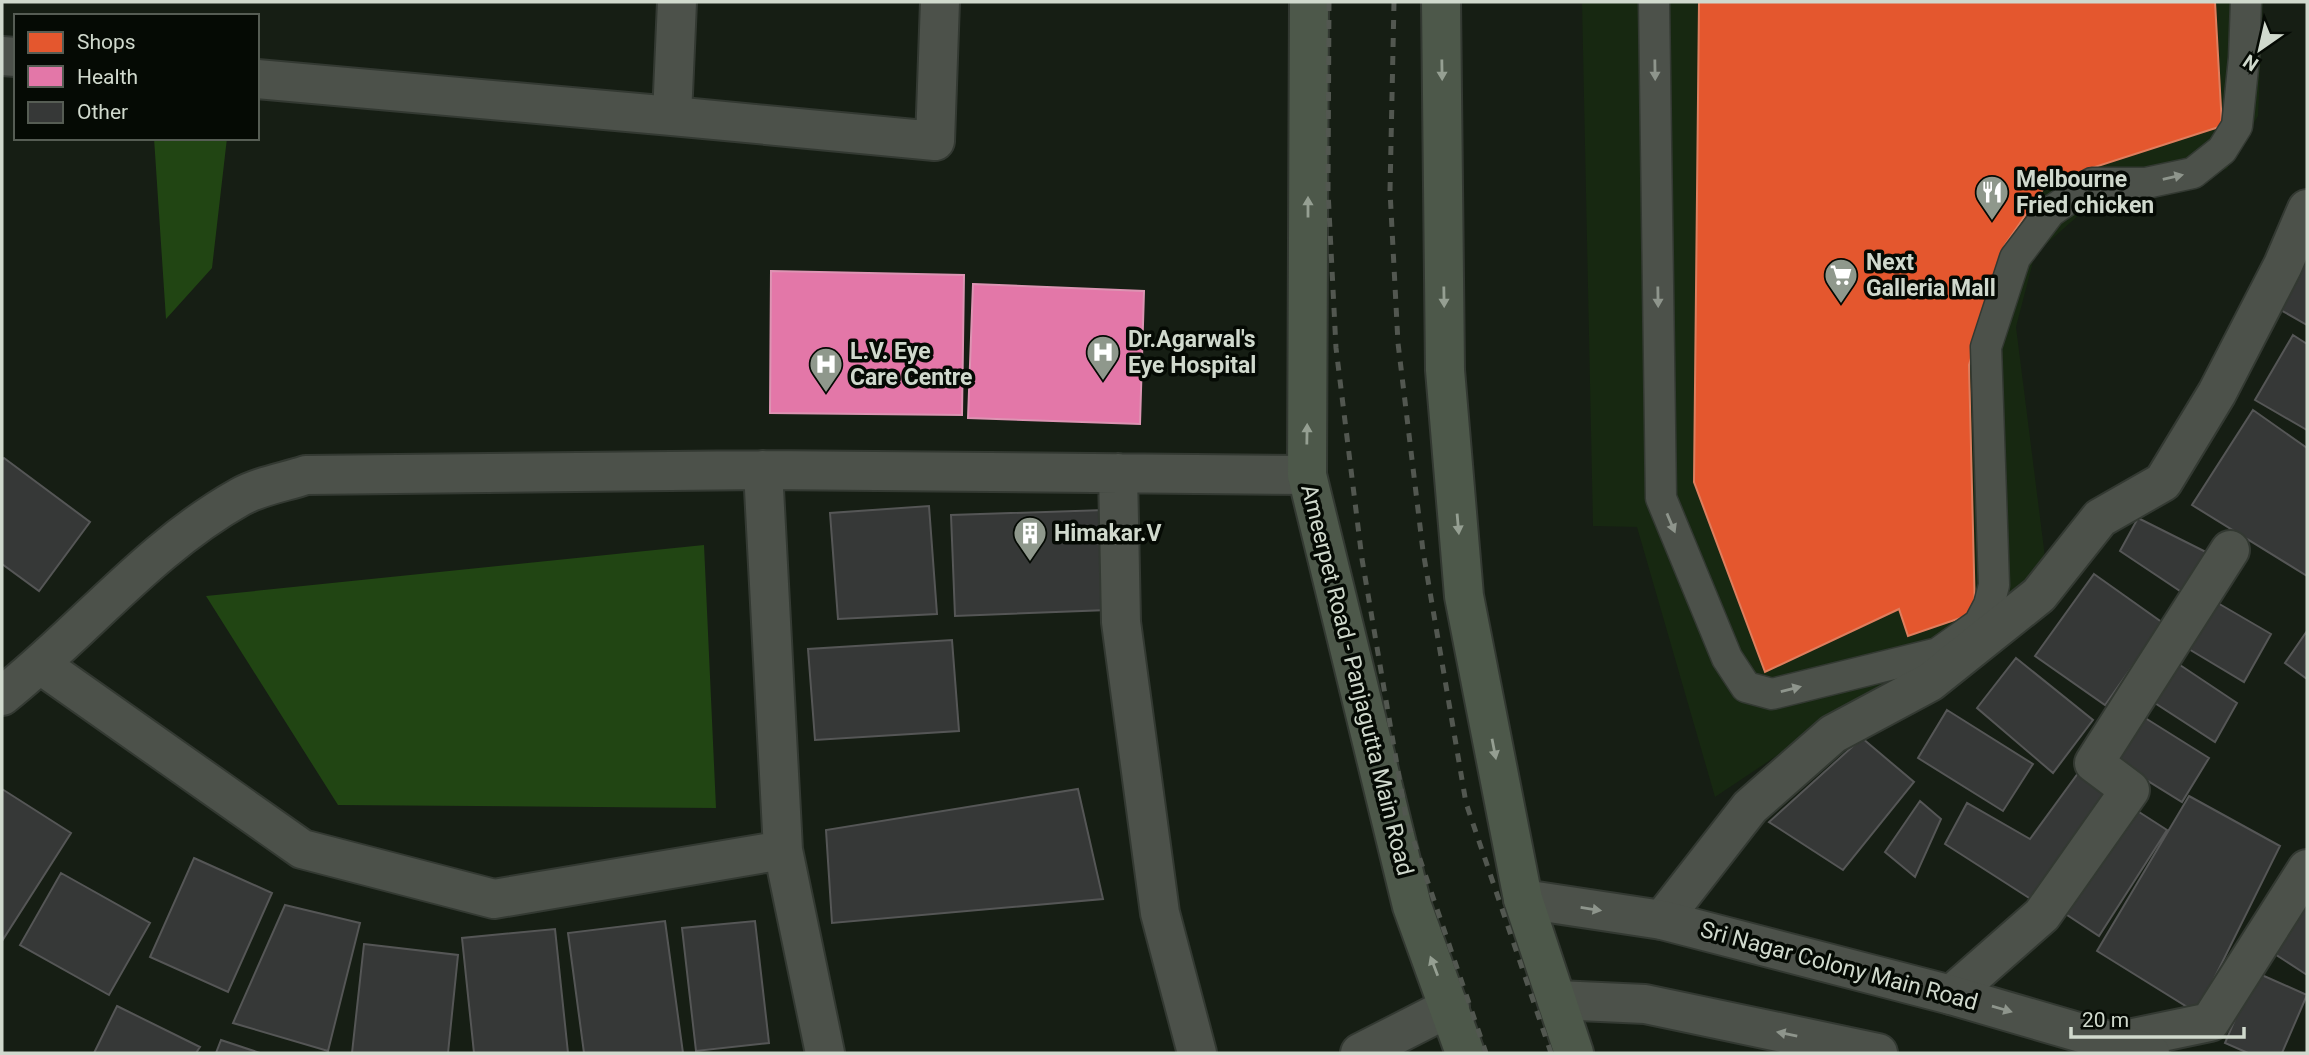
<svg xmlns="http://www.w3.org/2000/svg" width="2309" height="1055" viewBox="0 0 2309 1055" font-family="Roboto,sans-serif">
<rect width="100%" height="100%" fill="#161e14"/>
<path fill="#172811" d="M1582 2H2263L2258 116 2227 169 2098 198 2035 254 2016 327 2047 573 1986 641 1881 686 1715 797 1637 527 1593 526Z"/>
<path fill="#214513" d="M154 138H227L212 268 166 319Z
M704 545 716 808 338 805 206 596Z"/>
<path fill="#e4572e" stroke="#de7e5e" stroke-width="2" d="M1699 2H2215L2222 126 2048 182 2005 245 1969 365 1975 613 1908 636 1899 609 1765 672 1694 482Z"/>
<path fill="#e377a8" stroke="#dd94b3" stroke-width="2" d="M771 271 964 275 962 415 770 413Z
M973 284 1144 291 1140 424 968 418Z"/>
<path fill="#363837" stroke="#555656" stroke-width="2" d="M2307 258V325L2279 309Z
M2293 335 2307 344V430L2255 400Z
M2253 410 2307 448V576L2192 505Z
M4 458 90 522 39 591 2 564V460Z
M929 506 937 614 838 619 830 513Z
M1104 510 1108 610 955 616 951 515Z
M2138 518 2206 552 2186 595 2120 551Z
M2094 574 2163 623 2105 705 2035 656Z
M2204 595 2271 634 2244 682 2177 642Z
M2307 631V679L2285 663Z
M952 640 959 731 815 740 808 649Z
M2168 657 2237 703 2215 742 2144 696Z
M2016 658 2093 720 2053 773 1977 708Z
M1947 710 2033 764 2003 811 1918 758Z
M2142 716 2209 758 2182 802 2114 760Z
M1862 738 1914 782 1843 870 1769 822Z
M2084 765 2115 794 2040 905 1945 844 1967 803 2030 839Z
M2 789 71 833 2 941Z
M1078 789 1103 899 832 923 826 830Z
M2189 796 2280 846 2197 1013 2097 951Z
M1920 801 1941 819 1915 877 1885 852Z
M2125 803 2167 830 2099 936 2058 909Z
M194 858 272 893 228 992 150 957Z
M61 873 150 923 109 995 20 945Z
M2307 891V975L2261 945Z
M285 905 360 923 328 1051 233 1023Z
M665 921 683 1053H584L568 933Z
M755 921 769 1043 696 1051 682 928Z
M555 929 568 1053H474L462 938Z
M364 944 458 955 448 1053H352Z
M2255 972 2307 995 2282 1053H2248L2225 1043Z
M117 1006 200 1047 196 1053H94Z
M221 1040 260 1053H216Z"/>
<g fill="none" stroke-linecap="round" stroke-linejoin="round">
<defs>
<path id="service" d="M1654 2 1661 498 1727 658 1746 687 1772 694 1938 653 1979 624 1989 605 1994 585 1986 347 2015 258 2050 212 2092 183H2146L2193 173 2222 150 2237 126 2244 58 2246 2"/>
<path id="minor" d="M677 2 672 116 935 141 940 2
M2 56 16 57
M257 79 672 116
M763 470 783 850 825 1053
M1118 473 1121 622 1160 913 1197 1053
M41 665 302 849 494 899 783 850
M2 696C83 632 149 548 240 497 259 486 285 482 306 475L763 470 1307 475
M1662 920 1750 807 1833 734 1930 682 2039 595 2100 518 2163 482 2217 393 2283 265 2307 209
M1951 995 2042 915 2130 790 2094 763 2230 550
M2114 1042 2210 1022 2307 869
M1360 1053 1450 1007"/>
<path id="secondary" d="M1523 899 1662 920 1951 995 2150 1053
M1557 1000 1645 1004 1878 1053"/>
<path id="trunk" d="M1309 2 1307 475 1412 906 1465 1053
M1441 2 1445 370 1464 596 1523 899 1574 1053"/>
</defs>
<use href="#service" stroke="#333932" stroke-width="33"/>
<use href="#minor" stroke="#333932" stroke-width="42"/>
<use href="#secondary" stroke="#333932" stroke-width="42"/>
<use href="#trunk" stroke="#333932" stroke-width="42"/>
<use href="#service" stroke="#4c514a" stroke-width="30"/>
<use href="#minor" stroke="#4c514a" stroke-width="38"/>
<use href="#secondary" stroke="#4c514a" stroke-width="38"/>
<use href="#trunk" stroke="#4d584a" stroke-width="38"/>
<path stroke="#525750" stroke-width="5" stroke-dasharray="9 9" stroke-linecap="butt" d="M1329 2 1328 191 1336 348 1362 559 1406 818 1486 1053
M1394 2 1390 191 1398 343 1423 551 1466 803 1551 1053"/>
</g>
<defs><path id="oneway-solid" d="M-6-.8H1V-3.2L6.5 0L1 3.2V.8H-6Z" transform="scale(1.75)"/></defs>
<g fill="#959f92">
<use href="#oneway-solid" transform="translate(1442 70) rotate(89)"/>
<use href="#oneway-solid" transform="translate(1308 207) rotate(-90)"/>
<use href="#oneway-solid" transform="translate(1444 297) rotate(89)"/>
<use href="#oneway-solid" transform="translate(1307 434) rotate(-89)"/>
<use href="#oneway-solid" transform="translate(1458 524) rotate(85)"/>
<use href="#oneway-solid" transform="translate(1494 749) rotate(79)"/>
<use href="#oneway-solid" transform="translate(1434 966) rotate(-111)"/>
</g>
<g fill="#8e958c">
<use href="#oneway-solid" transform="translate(1655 70) rotate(89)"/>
<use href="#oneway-solid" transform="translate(2173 177) rotate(-13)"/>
<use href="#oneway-solid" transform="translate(1658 297) rotate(89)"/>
<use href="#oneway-solid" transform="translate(1671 523) rotate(67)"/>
<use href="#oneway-solid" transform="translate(1791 689) rotate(-14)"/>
<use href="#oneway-solid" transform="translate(1591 909) rotate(9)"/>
<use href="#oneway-solid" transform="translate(2002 1009) rotate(16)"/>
<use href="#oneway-solid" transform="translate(1787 1034) rotate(-168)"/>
</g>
<defs>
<symbol id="restaurant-pin" viewBox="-11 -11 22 30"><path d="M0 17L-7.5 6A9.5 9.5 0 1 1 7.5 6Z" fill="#8f988c" stroke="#050a04"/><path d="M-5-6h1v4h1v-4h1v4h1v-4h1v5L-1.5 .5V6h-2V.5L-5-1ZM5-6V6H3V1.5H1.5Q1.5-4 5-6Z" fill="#fff"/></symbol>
<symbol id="supermarket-pin" viewBox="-11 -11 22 30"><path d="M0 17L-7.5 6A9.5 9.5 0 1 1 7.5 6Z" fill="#8f988c" stroke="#050a04"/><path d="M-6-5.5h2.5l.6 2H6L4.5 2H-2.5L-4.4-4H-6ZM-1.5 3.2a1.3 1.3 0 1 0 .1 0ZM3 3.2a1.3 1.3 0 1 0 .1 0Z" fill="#fff"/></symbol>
<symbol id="hospital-pin" viewBox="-11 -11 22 30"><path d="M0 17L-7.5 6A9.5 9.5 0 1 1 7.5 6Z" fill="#8f988c" stroke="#050a04"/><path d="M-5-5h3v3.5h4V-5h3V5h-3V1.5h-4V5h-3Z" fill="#fff"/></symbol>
<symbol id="building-pin" viewBox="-11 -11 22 30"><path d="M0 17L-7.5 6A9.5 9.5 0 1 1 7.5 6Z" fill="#8f988c" stroke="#050a04"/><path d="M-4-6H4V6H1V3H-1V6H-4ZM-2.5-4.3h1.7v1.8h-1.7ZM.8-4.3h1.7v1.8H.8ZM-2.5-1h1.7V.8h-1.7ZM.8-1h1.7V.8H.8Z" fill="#fff"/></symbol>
</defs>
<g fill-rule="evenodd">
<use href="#restaurant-pin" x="1973" y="173" width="38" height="52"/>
<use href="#supermarket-pin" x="1822" y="256" width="38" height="52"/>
<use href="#hospital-pin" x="1084" y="333" width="38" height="52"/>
<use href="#hospital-pin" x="807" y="345" width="38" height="52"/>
<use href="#building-pin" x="1011" y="514" width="38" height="52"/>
</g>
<g text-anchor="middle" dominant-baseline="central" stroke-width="7" stroke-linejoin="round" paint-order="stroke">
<g font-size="23" font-weight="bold" fill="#d0d9cd" stroke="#050a04" text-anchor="start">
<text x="2016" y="179">Melbourne<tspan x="2016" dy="26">Fried chicken</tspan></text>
<text x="1866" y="262">Next<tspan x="1866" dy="26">Galleria Mall</tspan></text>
<text x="1128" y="339">Dr.Agarwal's<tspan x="1128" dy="26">Eye Hospital</tspan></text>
<text x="850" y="351">L.V. Eye<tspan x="850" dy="26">Care Centre</tspan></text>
<text x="1054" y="533">Himakar.V</text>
</g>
<g font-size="23" fill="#d0d9cd" stroke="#050a04">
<text transform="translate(1357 680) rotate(76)">Ameerpet Road - Panjagutta Main Road</text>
<text transform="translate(1839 966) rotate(15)">Sri Nagar Colony Main Road</text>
</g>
</g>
<rect width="2309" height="1055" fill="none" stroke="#d0d9cd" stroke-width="7"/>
<rect x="14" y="14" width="245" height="126" fill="#050a04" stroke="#565d54" stroke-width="2"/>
<rect x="28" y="32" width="35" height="21" fill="#e4572e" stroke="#565d54" stroke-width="2"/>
<text x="77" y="49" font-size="21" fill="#d0d9cd">Shops</text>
<rect x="28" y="66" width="35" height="21" fill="#e377a8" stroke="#565d54" stroke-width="2"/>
<text x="77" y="84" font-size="21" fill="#d0d9cd">Health</text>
<rect x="28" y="102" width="35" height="21" fill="#363837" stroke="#565d54" stroke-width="2"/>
<text x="77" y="119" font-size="21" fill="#d0d9cd">Other</text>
<g transform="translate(2260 49) rotate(214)" stroke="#050a04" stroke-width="5" paint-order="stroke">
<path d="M0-5L12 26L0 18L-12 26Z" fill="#d0d9cd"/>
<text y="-10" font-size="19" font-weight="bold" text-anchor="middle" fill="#d0d9cd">N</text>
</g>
<path d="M2071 1027v10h173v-10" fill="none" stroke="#d0d9cd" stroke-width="3.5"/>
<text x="2082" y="1027" font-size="21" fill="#d0d9cd" stroke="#050a04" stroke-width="5" paint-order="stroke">20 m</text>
</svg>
